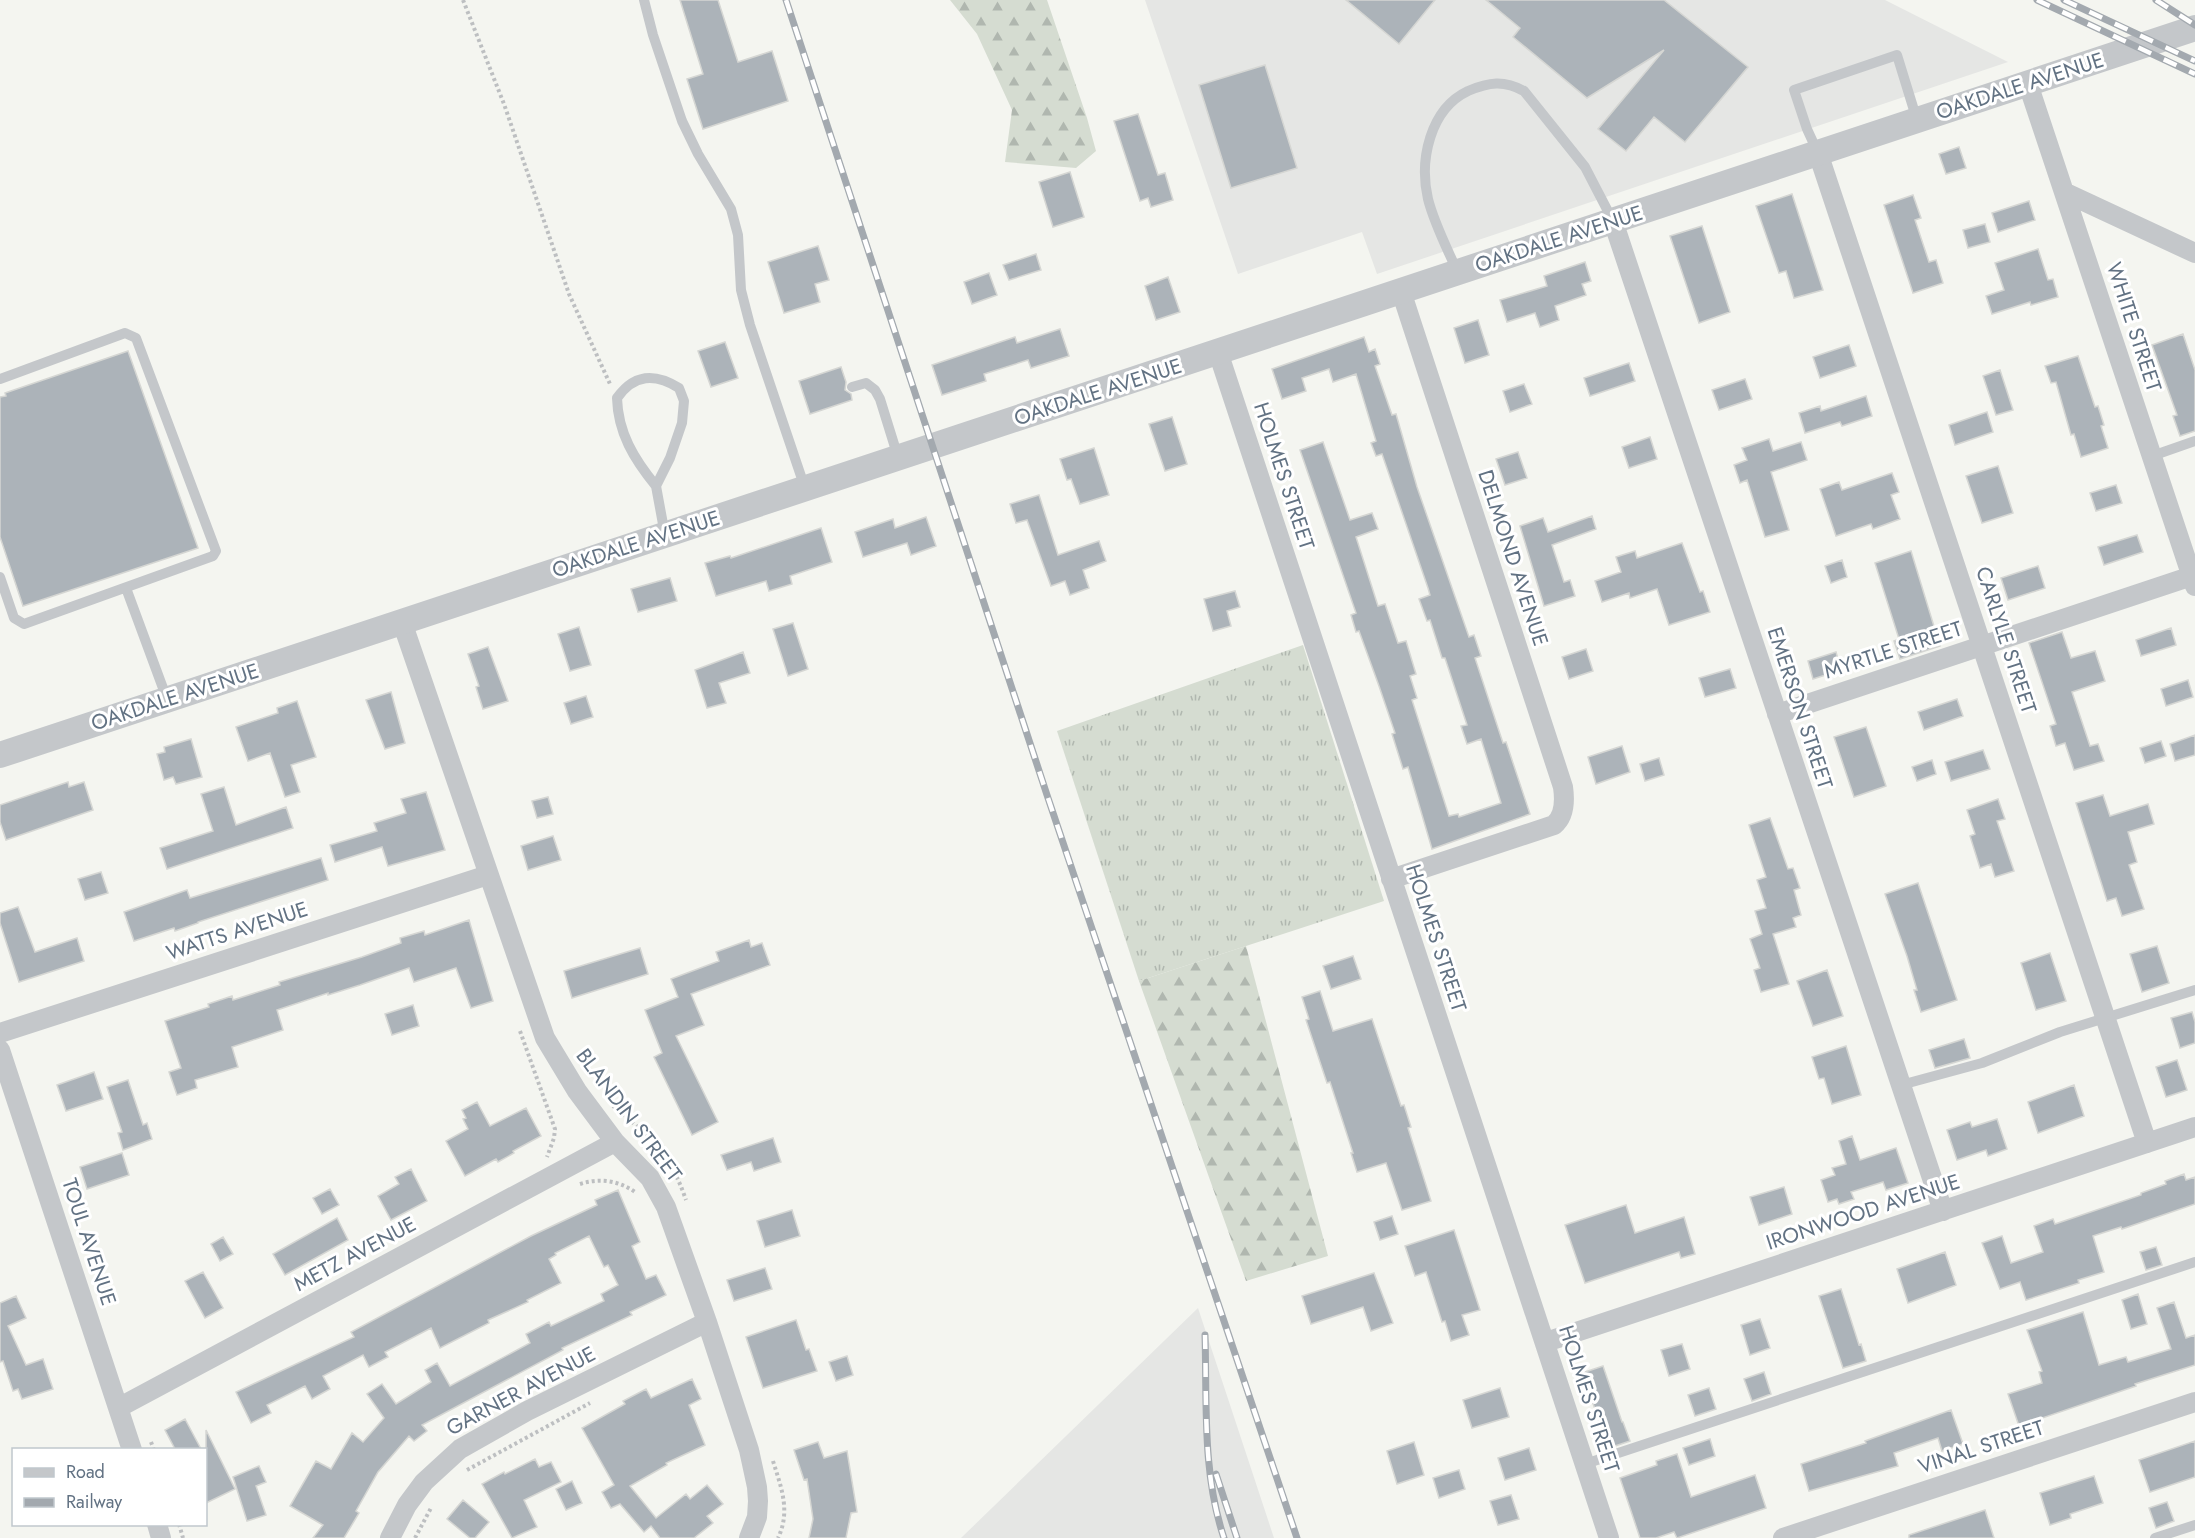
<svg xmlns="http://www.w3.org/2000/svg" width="2195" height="1538" viewBox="0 0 2195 1538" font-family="Jost,sans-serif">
<defs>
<pattern id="grass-tufts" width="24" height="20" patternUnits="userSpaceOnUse" patternTransform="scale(1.5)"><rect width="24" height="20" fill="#d5dcd1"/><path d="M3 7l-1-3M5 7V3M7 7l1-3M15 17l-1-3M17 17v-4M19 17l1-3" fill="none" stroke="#b0b7af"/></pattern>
<pattern id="forest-firs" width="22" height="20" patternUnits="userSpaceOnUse" patternTransform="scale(1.5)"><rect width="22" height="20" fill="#d5dcd1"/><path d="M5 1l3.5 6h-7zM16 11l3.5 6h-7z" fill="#b0b7af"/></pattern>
</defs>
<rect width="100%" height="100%" fill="#f4f5f0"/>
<path fill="#e5e6e4" d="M1145 0H1885L2008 62 1377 274 1362 232 1238 274Z
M1198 1308 1274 1538H961Z"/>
<path fill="url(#grass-tufts)" d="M1303 645 1384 901 1139 981 1057 731Z"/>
<path fill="url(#forest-firs)" d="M950 0H1047L1087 118 1096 151 1076 168 1005 162 1012 110 977 34Z
M1246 946 1328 1256 1246 1281 1139 981Z"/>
<path fill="#acb3b9" stroke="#d5d6d3" stroke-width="1.5" d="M680 0H718L738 62 772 51 788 101 703 129 687 79 703 74Z
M1346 0H1435L1399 44Z
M1486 0H1664L1748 67 1685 142 1654 117 1626 151 1598 129 1664 50 1587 98 1513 37 1520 28Z
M1265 65 1297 168 1231 188 1199 85Z
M1138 114 1158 175 1165 173 1173 200 1151 207 1148 198 1140 201 1114 121Z
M1959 147 1966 168 1946 174 1939 154Z
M1070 172 1084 217 1053 227 1039 182Z
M1792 194 1823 290 1794 298 1786 271 1779 273 1756 206Z
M1913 195 1921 218 1915 220 1929 262 1936 260 1943 283 1913 293 1884 205Z
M2029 201 2035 220 1998 232 1992 213Z
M1985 224 1990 242 1968 248 1963 230Z
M1702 226 1730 312 1699 323 1670 236Z
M818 246 829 280 815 284 820 302 784 313 768 262Z
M2038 249 2048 280 2053 279 2058 297 2031 305 2030 302 1992 314 1986 296 2004 290 1995 263Z
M1036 254 1041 270 1009 280 1003 265Z
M1585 262 1591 281 1582 284 1586 295 1555 306 1559 320 1540 327 1535 313 1507 322 1500 300 1547 286 1544 276Z
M989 273 997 295 972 304 964 282Z
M1168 277 1180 312 1156 320 1145 286Z
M1478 320 1489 355 1465 363 1454 328Z
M1060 329 1069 356 1031 368 1028 360 984 374 986 381 942 395 932 365 1015 337 1017 343Z
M2183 334 2195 370V431L2180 436 2173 416 2177 415 2152 345Z
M1364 337 1369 352 1375 349 1380 364 1375 366 1392 415 1396 414 1417 487 1469 637 1474 635 1481 656 1475 658 1503 743 1506 742 1530 814 1432 849 1408 767 1403 769 1392 734 1395 733 1379 686 1359 631 1356 632 1351 615 1356 613 1300 450 1323 442 1350 520 1372 513 1378 529 1356 537 1378 606 1385 604 1398 643 1406 641 1416 674 1410 676 1417 698 1412 700 1449 816 1458 814 1459 817 1501 803 1481 739 1467 744 1461 726 1467 725 1445 658H1442L1430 620 1427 621 1419 599 1430 595 1428 588 1382 454 1376 456 1371 443 1376 441 1356 374 1333 382 1329 369 1302 378 1306 391 1282 399 1272 369Z
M725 342 738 378 711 387 698 351Z
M1849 345 1856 366 1820 378 1813 357Z
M128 351 198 548 23 606 0 537V397L6 396 5 393Z
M2078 356 2095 407 2098 406 2104 425 2101 426 2108 448 2081 457 2074 434 2071 435 2056 382 2051 383 2045 366Z
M1629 363 1635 381 1590 396 1584 378Z
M841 367 846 382 845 390 851 394 852 400 810 414 799 381Z
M2000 370 2013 410 1996 415 1983 376Z
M1745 379 1752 399 1719 410 1712 390Z
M1524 384 1532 404 1510 412 1503 391Z
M1866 396 1872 416 1842 426 1840 422 1805 433 1799 413 1820 406 1821 411Z
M1987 412 1993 432 1955 445 1949 425Z
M1172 417 1187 464 1165 471 1149 424Z
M1650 437 1657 459 1629 468 1622 447Z
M1769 439 1773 451 1801 442 1807 460 1771 472 1789 530 1765 537 1747 480 1740 483 1734 465 1747 460 1742 448Z
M1094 448 1109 495 1080 504 1071 479 1067 480 1060 459Z
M1518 452 1527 478 1505 485 1496 459Z
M1998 466 2013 513 1982 523 1966 476Z
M1892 473 1899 492 1891 495 1900 519 1873 529 1871 524 1836 536 1820 489 1839 482 1842 490Z
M2116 485 2122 503 2096 511 2090 493Z
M1039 495 1058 555 1099 541 1106 561 1083 570 1089 588 1070 595 1065 581 1051 586 1027 520 1016 523 1010 504Z
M1592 516 1596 529 1552 545 1564 582 1570 580 1575 596 1544 606 1520 526 1543 518 1548 532Z
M926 517 936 546 911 555 907 543 863 557 855 532 893 519 895 528Z
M821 528 832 562 790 576 792 584 769 591 766 581 716 596 705 563 730 556 731 558Z
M2137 535 2143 552 2104 565 2098 547Z
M1682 543 1700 592 1703 591 1710 612 1669 625 1657 589 1630 598 1629 593 1602 602 1595 581 1621 572 1616 557 1635 551 1637 558Z
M1911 551 1940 646 1900 659 1894 641 1899 639 1875 563Z
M1842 560 1847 577 1831 583 1825 566Z
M2038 566 2045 588 2008 600 2001 578Z
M670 578 677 601 638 612 631 589Z
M1235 591 1240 607 1227 611 1231 626 1213 631 1204 599Z
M793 623 808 669 788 676 773 629Z
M579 627 591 665 570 671 558 634Z
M2171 628 2176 645 2141 656 2136 640Z
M2062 632 2071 658 2095 651 2105 681 2072 692 2090 746 2098 744 2104 761 2074 770 2065 743 2056 746 2050 726 2056 724 2029 643Z
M488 647 508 701 483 709 476 687 479 686 468 654Z
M1586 649 1593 671 1569 679 1562 657Z
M743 652 750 673 719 683 726 703 707 708 695 670Z
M1836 652 1841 670 1813 679 1808 661Z
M1730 669 1736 688 1705 697 1699 678Z
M2188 680 2193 697 2166 706 2161 689Z
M391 692 405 743 385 749 366 700Z
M586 696 593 717 571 724 564 703Z
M1957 699 1963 716 1924 730 1918 712Z
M297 701 316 757 291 765 300 792 285 797 270 753 248 761 236 727 278 713 277 708Z
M1866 727 1886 786 1854 797 1834 737Z
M2195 735V755L2175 761 2170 744Z
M191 739 202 777 176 784 173 777 164 780 157 754 165 752 164 747Z
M2161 741 2166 756 2145 763 2140 748Z
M1622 746 1630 772 1596 784 1588 757Z
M1983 750 1990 769 1951 781 1945 762Z
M1659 758 1664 775 1645 781 1640 764Z
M1932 760 1936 774 1917 781 1912 767Z
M68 782 69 787 84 782 93 810 6 840 0 822V805Z
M224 787 236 825 286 807 293 828 167 869 160 848 213 831 201 794Z
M426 792 445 850 388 866 382 847 335 862 330 845 377 831 374 823 406 813 401 799Z
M2103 795 2110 816 2148 804 2154 824 2128 832 2137 862 2129 865 2144 909 2122 916 2116 898 2107 901 2076 803Z
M548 797 553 814 537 818 532 801Z
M1998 799 2005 819 1997 821 2014 871 1995 877 1991 864 1980 868 1970 836 1975 834 1967 810Z
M1770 818 1788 869 1793 868 1800 888 1794 890 1801 915 1793 918 1796 927 1773 934 1789 984 1761 992 1754 970 1760 968 1750 939 1762 934 1755 911 1766 908 1757 880 1766 877 1749 825Z
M553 836 561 860 528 870 521 846Z
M321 858 328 880 198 922V923L175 931 174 928 134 941 124 912 187 890 190 898Z
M101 872 108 893 85 900 78 879Z
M1918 883 1957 1000 1921 1012 1914 990H1917L1907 956 1885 894Z
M18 907 35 952 77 938 84 961 19 982 0 923V913Z
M469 920 493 1001 471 1008 456 968 414 982 409 968 360 985 328 995V993L277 1010 283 1030 232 1047 238 1067 195 1080 197 1088 177 1095 169 1072 181 1068 165 1021 209 1007 208 1004 232 996 233 1000 280 985 279 982 362 957 401 943 400 938 424 931 425 935Z
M749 940 751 947 762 943 770 965 691 994 704 1025 676 1036 718 1122 692 1135 654 1057 662 1053 645 1010 678 997 671 979 719 961 716 952Z
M2157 946 2169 983 2142 992 2130 954Z
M640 948 648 974 572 998 564 971Z
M2050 953 2066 1001 2036 1010 2021 963Z
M1353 956 1361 979 1331 989 1323 966Z
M1827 970 1843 1016 1813 1026 1797 981Z
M1320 991 1333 1031 1372 1019 1401 1106 1404 1105 1411 1127 1408 1128 1431 1201 1402 1210 1386 1163 1357 1172 1351 1153H1353L1330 1082 1327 1083 1306 1020 1309 1019 1302 997Z
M413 1005 419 1026 392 1035 385 1014Z
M2192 1012 2195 1022V1043L2180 1048 2171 1018Z
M1964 1039 1970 1058 1935 1068 1929 1050Z
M1846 1046 1861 1095 1832 1104 1824 1078 1819 1079 1812 1057Z
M2177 1060 2187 1090 2166 1097 2156 1067Z
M94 1072 103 1099 66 1111 57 1085Z
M128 1080 143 1125 147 1123 152 1139 123 1150 118 1133 122 1132 107 1087Z
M2074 1085 2084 1116 2038 1133 2028 1102Z
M477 1102 490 1126 526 1108 541 1136 513 1151 514 1153 498 1162 496 1159 465 1176 446 1141 468 1129 463 1119 466 1118 462 1110Z
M1997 1119 2007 1149 1988 1156 1986 1150 1957 1160 1947 1130 1970 1122 1972 1127Z
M1852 1136 1860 1160 1896 1148 1908 1183 1886 1190 1883 1182 1851 1192 1854 1199 1839 1204 1837 1199 1828 1202 1821 1180 1835 1175 1832 1168 1846 1164 1839 1141Z
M773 1138 781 1162 754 1171 751 1162 727 1170 721 1155Z
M122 1153 129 1175 87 1189 80 1167Z
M411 1169 427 1201 391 1220 378 1196 399 1184 395 1177Z
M2184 1174 2186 1180 2195 1177V1204L2122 1229 2121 1227 2093 1236 2104 1272 2078 1280 2079 1283 2026 1300 2020 1282 2000 1289 1982 1243 2002 1236 2011 1263 2043 1252 2034 1226 2053 1219 2055 1224 2141 1195V1193L2166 1184 2165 1181Z
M1784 1187 1792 1214 1759 1225 1750 1197Z
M330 1189 339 1205 322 1214 313 1198Z
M618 1190 640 1242 632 1246 646 1279 656 1275 666 1295 630 1312 632 1315 562 1348 563 1350 422 1425 427 1431 414 1441 409 1436 378 1472 356 1511 359 1513 344 1538H313L323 1525 290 1506 316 1461 331 1469 352 1433 363 1442 384 1418 367 1394 382 1384 396 1404 431 1382 425 1370 437 1363 450 1386 530 1343 526 1334 549 1322 551 1326 604 1301 601 1294 618 1285 608 1265 604 1267 589 1236 555 1253 556 1255 549 1259 561 1283 527 1300 528 1302 488 1320 489 1323 440 1348 431 1328 385 1352 388 1357 369 1367 363 1355 323 1376 330 1389 312 1399 305 1386 267 1405 271 1413 251 1423 236 1392 354 1337 351 1332 531 1236 597 1205 595 1200Z
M1626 1205 1635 1233 1684 1217 1695 1254 1681 1258 1679 1252 1585 1283 1565 1225Z
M792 1210 800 1236 765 1247 757 1221Z
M1392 1216 1398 1234 1380 1240 1374 1222Z
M337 1218 348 1240 285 1275 273 1254Z
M1454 1230 1480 1310 1462 1315 1469 1335 1451 1341 1445 1321 1442 1322 1426 1272 1415 1276 1405 1246Z
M223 1237 233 1254 220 1261 211 1244Z
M2156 1247 2162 1265 2146 1270 2140 1252Z
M1945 1252 1956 1285 1908 1303 1897 1269Z
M765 1268 772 1289 734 1301 727 1280Z
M203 1272 223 1308 205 1318 185 1281Z
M1374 1273 1393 1323 1371 1331 1363 1307 1311 1324 1302 1296Z
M1841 1289 1859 1345 1861 1344 1866 1361 1843 1368 1819 1296Z
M2138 1294 2147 1324 2131 1329 2122 1300Z
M16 1296 26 1318 8 1326 26 1365 43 1359 53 1389 22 1399 18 1389 13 1391 3 1361 0 1362V1303Z
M2174 1302 2186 1338 2195 1335V1365L2135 1384 2136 1386 2019 1426 2008 1394 2042 1383 2039 1372 2042 1371 2027 1330 2083 1312 2099 1365 2126 1357 2128 1362 2171 1349 2157 1308Z
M1760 1319 1770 1348 1750 1355 1741 1325Z
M796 1320 806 1350 809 1349 817 1371 763 1388 746 1337Z
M1682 1344 1690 1369 1669 1376 1661 1350Z
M847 1356 853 1375 836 1381 829 1362Z
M1603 1366 1622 1422H1623L1630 1441 1609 1448 1582 1373Z
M1764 1372 1771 1394 1752 1401 1744 1379Z
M692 1379 701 1399 689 1405 705 1445 666 1463 667 1465 630 1486 656 1518 686 1494 690 1499 707 1485 723 1504 707 1516 713 1523 694 1538H660L651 1526 644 1532 620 1504 611 1508 602 1492 614 1485 582 1428 625 1404 623 1401 646 1389 651 1398Z
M1500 1388 1509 1417 1472 1428 1463 1400Z
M1709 1388 1716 1409 1695 1416 1688 1395Z
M1951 1410 1963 1444 1942 1451 1938 1438 1894 1453 1898 1466 1809 1491 1801 1464 1866 1443 1865 1441Z
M185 1419 201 1449H175L165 1430Z
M206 1430 235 1489 206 1503Z
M1710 1439 1715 1456 1689 1465 1683 1448Z
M2195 1441V1477L2150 1492 2139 1460Z
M818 1442 824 1458 847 1451 857 1512 851 1513 846 1538H809L813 1519 807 1479 804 1480 794 1450Z
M1414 1442 1424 1475 1397 1484 1387 1451Z
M1529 1448 1536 1470 1505 1480 1498 1458Z
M1677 1454 1691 1497 1755 1475 1766 1508 1677 1538 1674 1532 1656 1538H1640L1620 1478 1657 1465 1656 1461Z
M535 1459 539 1467 551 1462 561 1482 524 1500 537 1527 512 1538 482 1484 504 1472 505 1474Z
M259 1466 266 1482 256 1486 266 1515 247 1521 233 1477Z
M1459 1470 1465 1489 1439 1498 1433 1478Z
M2094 1476 2103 1503 2070 1514 2071 1518 2050 1525 2040 1493Z
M572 1481 582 1503 566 1510 556 1489Z
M1511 1495 1519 1519 1498 1525 1490 1501Z
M463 1500 489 1522 475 1538H470L447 1519Z
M2167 1502 2174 1521 2156 1528 2149 1508Z
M1985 1510 1994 1538H1909V1535Z"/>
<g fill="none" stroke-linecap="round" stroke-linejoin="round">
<path stroke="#bdbfc1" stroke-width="4" stroke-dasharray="3 3" stroke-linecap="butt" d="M463 0 504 104 569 294 610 384
M520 1031 555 1129 554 1138 547 1157
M613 1106C650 1137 670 1153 686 1200
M580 1184C599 1178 618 1180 635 1192
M151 1442 154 1450
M773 1461C781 1487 791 1511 778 1538
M467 1470 590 1403
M179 1524 183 1538
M415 1538 431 1508"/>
<path stroke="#c4c7ca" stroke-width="10" d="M644 0 653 35 682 121 698 154 731 209 738 235 741 290 750 325 805 488
M1818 153 1807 129 1794 90 1897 55 1917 120
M1457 271C1447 248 1434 223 1428 199 1419 160 1430 109 1468 91 1489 82 1504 80 1524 91L1585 167 1613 221
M0 379 125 333 136 338 216 551 213 556 24 624 14 618 0 577
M852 387 866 383 875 390 880 399 898 457
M2152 456 2195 441
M656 486C634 459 618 433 617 398 634 374 655 373 679 388L684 401 682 423 670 458 656 486 665 535
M126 588 167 699
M1901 1085 1982 1063 2060 1032 2195 990
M1585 1464 2195 1262
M2155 1538 2195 1525"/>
<path stroke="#c4c7ca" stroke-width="20" d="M2028 84 2195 586
M1818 153 2147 1143
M2064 192 2195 253
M1613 221 1943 1211
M1218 352 1609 1538
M402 622 545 1038 577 1091 615 1142 650 1178 666 1207 707 1322 749 1450 757 1487 758 1501 757 1517 749 1538
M1777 714 2195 575
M1391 879 1554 825C1565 816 1565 801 1563 787L1401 291
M0 1033 488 875
M0 1050 132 1450
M1546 1342 2195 1127
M118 1408 615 1142
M157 1524 161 1538
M390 1538 407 1505 424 1482 460 1449 527 1411 707 1322
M1783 1538 2195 1402"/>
<path stroke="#c4c7ca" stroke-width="26" d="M0 755 2195 28"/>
<defs>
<path id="rail" d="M786 0 1047 795 1297 1538
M2037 0 2195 74
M2064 0 2195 61
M2156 0 2195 25
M1205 1335C1207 1403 1202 1473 1224 1538
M1216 1474 1237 1538"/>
</defs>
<use href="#rail" stroke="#a3a9af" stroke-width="7"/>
<use href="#rail" stroke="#fff" stroke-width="4.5" stroke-dasharray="14" stroke-linecap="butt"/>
</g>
<g text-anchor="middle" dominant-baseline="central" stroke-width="6" stroke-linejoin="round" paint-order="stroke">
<g font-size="21" fill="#627283" stroke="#fff">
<text transform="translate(2020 86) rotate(-18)">OAKDALE AVENUE</text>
<text transform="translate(1559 239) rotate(-18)">OAKDALE AVENUE</text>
<text transform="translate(2134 327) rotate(72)">WHITE STREET</text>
<text transform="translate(1098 392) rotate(-18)">OAKDALE AVENUE</text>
<text transform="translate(1284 476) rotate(72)">HOLMES STREET</text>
<text transform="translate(636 544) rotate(-18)">OAKDALE AVENUE</text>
<text transform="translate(1513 558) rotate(72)">DELMOND AVENUE</text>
<text transform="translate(2006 640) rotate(72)">CARLYLE STREET</text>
<text transform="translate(1893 650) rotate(-18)">MYRTLE STREET</text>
<text transform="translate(175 697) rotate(-18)">OAKDALE AVENUE</text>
<text transform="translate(1800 708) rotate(72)">EMERSON STREET</text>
<text transform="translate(237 931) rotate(-18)">WATTS AVENUE</text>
<text transform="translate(1436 938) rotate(72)">HOLMES STREET</text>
<text transform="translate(629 1115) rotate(53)">BLANDIN STREET</text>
<text transform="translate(1863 1212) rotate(-18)">IRONWOOD AVENUE</text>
<text transform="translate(89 1242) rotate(72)">TOUL AVENUE</text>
<text transform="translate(355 1254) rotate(-28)">METZ AVENUE</text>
<text transform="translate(521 1391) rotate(-28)">GARNER AVENUE</text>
<text transform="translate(1589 1399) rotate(72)">HOLMES STREET</text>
<text transform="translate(1981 1447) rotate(-18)">VINAL STREET</text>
</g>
</g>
<rect x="12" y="1448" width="195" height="78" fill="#ffffff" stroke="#c0c7cd" stroke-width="1.5"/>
<rect x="24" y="1468" width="30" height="9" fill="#c4c7ca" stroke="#c0c7cd" stroke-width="1.5"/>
<text x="66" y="1478" font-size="18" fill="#627283">Road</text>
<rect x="24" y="1498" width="30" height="9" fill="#a3a9af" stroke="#c0c7cd" stroke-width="1.5"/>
<text x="66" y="1508" font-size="18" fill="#627283">Railway</text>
</svg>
